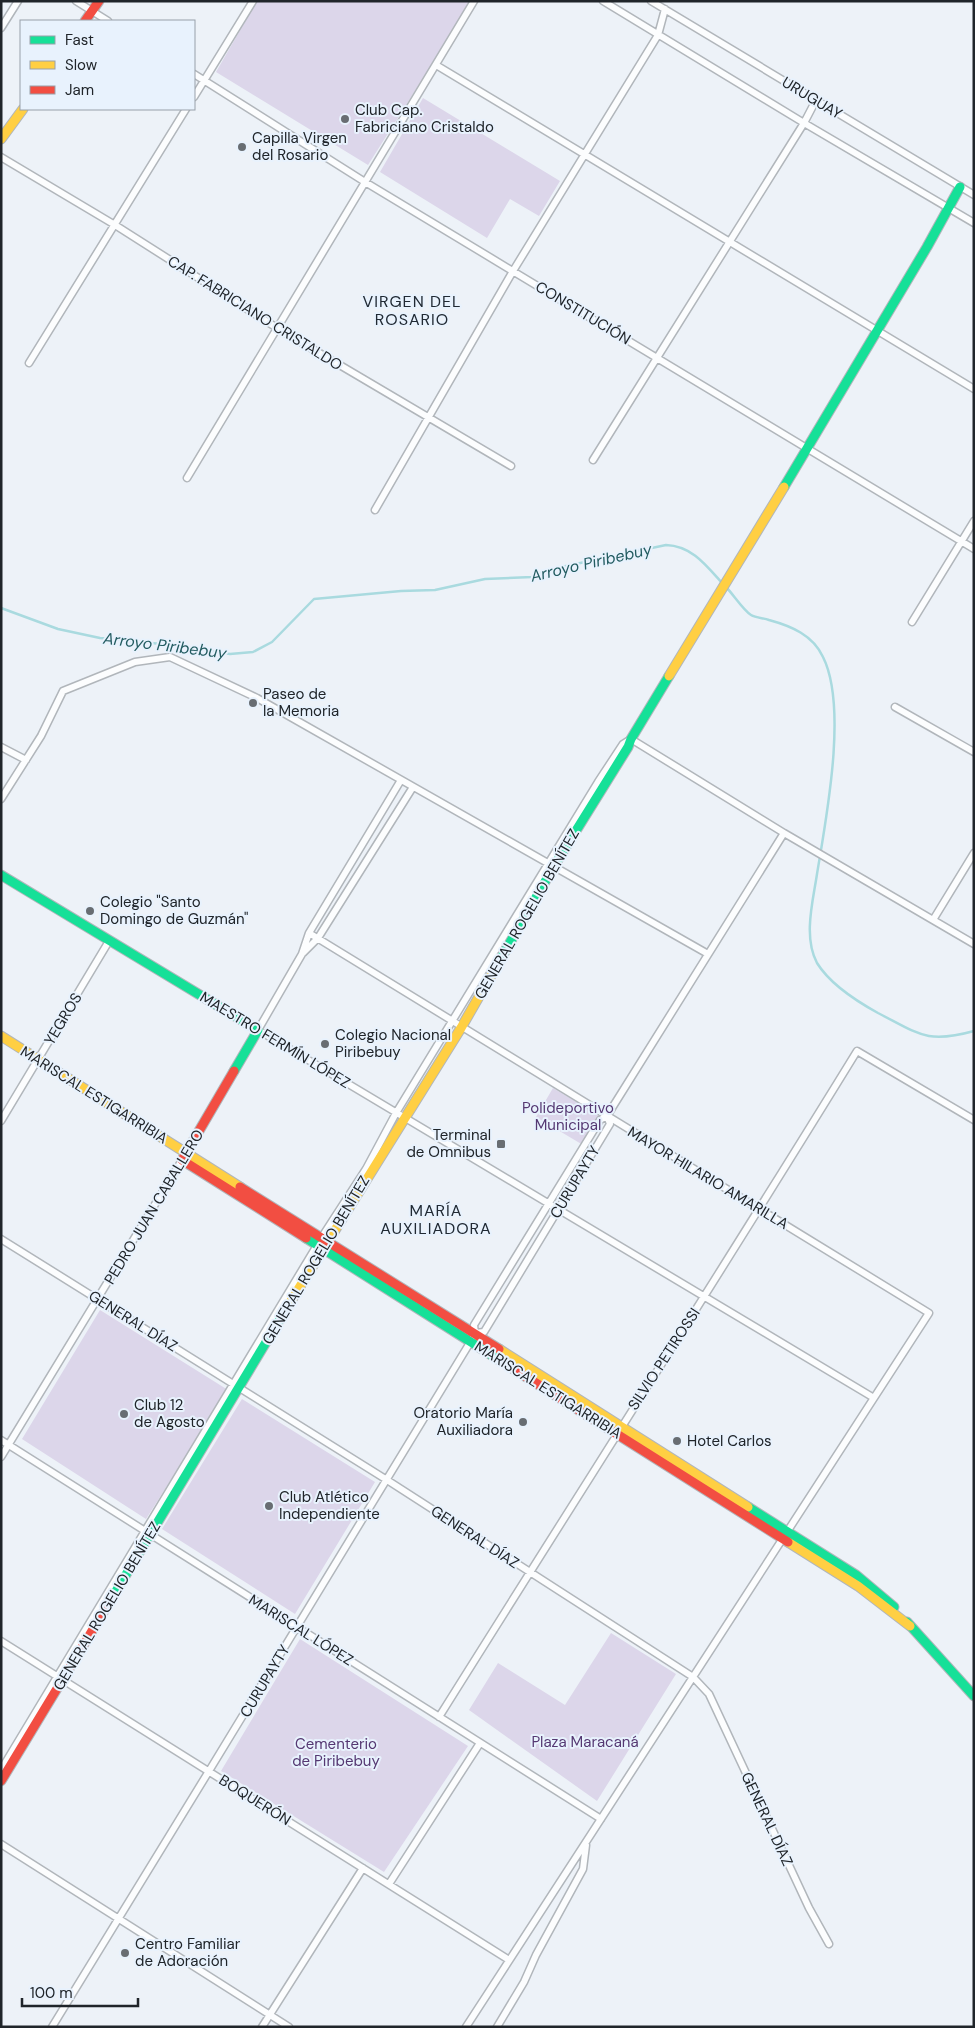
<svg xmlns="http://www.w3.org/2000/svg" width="975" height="2028" font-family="'DM Sans',sans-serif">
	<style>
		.green { fill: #dcd6ea }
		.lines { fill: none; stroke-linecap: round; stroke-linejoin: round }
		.stream { stroke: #a9dadf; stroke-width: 2.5 }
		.street-casing { stroke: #b1b6bb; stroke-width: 9 }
		.fast-casing { stroke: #b1b6bb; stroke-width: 11 }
		.slow-casing { stroke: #b1b6bb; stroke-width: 11 }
		.jam-casing { stroke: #b1b6bb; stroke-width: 11 }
		.street { stroke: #fcfdfe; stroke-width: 6 }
		.fast { stroke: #16e098; stroke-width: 9 }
		.slow { stroke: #ffcf43; stroke-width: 9 }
		.jam { stroke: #f24e42; stroke-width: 9 }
		.poi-dot { fill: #686d72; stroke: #e8f2fd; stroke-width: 2 }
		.labels { text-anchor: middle; stroke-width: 4; stroke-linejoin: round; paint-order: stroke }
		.street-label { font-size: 15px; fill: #20252a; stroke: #e8f2fd }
		.poi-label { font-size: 15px; fill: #20252a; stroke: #e8f2fd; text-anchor: start }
		.park-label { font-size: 15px; fill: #553872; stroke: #e8f2fd }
		.neighbourhood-label { font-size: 16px; letter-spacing: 1px; fill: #212a34; stroke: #e8f2fd }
		.water-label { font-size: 16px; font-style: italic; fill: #235c61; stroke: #e8f2fd }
	</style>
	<rect width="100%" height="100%" fill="#edf2f8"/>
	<path class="green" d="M257,1H472L368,165L216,72Z
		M423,98L560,181L539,216L510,199L487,238L380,172Z
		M553,1088L600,1116L583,1145L536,1117Z
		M100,1310L228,1390L146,1519L22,1439Z
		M242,1399L375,1482L295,1614L162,1529Z
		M611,1633L676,1674L597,1801L469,1710L498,1663L565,1705Z
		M300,1639L468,1746L384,1872L221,1771Z"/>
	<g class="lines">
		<path class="stream" d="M726,587C733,594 743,610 751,615C756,618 764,618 769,620C791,626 813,635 823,657C848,707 826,819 817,874C813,901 803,937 817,963C830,984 858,1002 878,1013C919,1034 927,1044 974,1031
			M1,608L58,629L100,638L182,646L230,654L253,652L272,642L314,599L401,591L435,590L485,579L532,577L547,570L666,545C692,546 706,565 722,583"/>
		<g class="street-casing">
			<path id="street" d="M76,1L108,21
				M603,1L804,123L974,223
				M651,1L974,195
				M1,28L18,1
				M436,65L974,389
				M194,74L365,182L974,549
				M194,97L253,1
				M1,157L115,225L277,328L511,466
				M29,363L186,109
				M593,460L804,123L816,100
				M187,478L474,1
				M375,510L513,271L658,35L665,9
				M912,622L974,521
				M895,707L974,752
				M1,747L26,760
				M401,780L309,933L302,954L258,1030L874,1398
				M1,799L41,736L63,691L135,662L170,657L257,698L708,954
				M933,920L974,853
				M309,933L929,1313L466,2027
				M303,953L318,938L413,787
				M1,1121L109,941
				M1,1239L387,1480L693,1677L709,1694L809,1908L829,1944
				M475,1333L484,1332L610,1124L607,1116
				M1,1440L601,1819
				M1,1457L182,1160
				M1,1641L509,1960
				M439,1717C578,1495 720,1274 857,1051L974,1120
				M1,1770L322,1237L366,1169L396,1113L598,782L623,744L631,739L784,833L974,944
				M1,1844L289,2027
				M389,1884L480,1743
				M52,2027L209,1771L471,1341L475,1333L474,1325L600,1120L607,1116L784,833
				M262,2027L363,1868
				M497,2027L524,1982L536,1955L583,1869L586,1845"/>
		</g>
		<g class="fast-casing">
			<path id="fast" d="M784,487L927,247L960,187
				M1,875L258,1030L234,1071
				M496,967L554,866L628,747L631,739L669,676
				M306,1238L501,1361
				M748,1507L856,1575L894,1607
				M110,1601L289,1304
				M907,1622L974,1696"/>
		</g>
		<g class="slow-casing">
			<path id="slow" d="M1,139L23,109
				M669,676L784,487
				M1,1036L240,1187
				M289,1304L461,1028L496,967
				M499,1349L748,1507
				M788,1542L858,1586L910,1626"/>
		</g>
		<g class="jam-casing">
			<path id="jam" d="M85,21L99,1
				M234,1071L182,1160L306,1238
				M240,1187L499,1349
				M501,1361L788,1542
				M1,1781L110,1601"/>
		</g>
		<use href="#street" class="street"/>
		<use href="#fast" class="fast"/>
		<use href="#slow" class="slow"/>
		<use href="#jam" class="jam"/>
	</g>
	<g class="poi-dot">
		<circle cx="345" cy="119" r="5"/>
		<circle cx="242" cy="147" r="5"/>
		<circle cx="253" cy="703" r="5"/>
		<circle cx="90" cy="911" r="5"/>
		<circle cx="325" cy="1044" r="5"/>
		<rect x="496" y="1139" width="10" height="10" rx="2.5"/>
		<circle cx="124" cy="1414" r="5"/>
		<circle cx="523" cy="1422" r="5"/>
		<circle cx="677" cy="1441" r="5"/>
		<circle cx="269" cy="1506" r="5"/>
		<circle cx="125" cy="1953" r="5"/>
	</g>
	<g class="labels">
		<g class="street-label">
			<text transform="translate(812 98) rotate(31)" y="5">URUGUAY</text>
			<text transform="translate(255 313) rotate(32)" y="5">CAP. FABRICIANO CRISTALDO</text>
			<text transform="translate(583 313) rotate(31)" y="5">CONSTITUCIÓN</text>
			<text transform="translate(527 914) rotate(-60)" y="5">GENERAL ROGELIO BENÍTEZ</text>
			<text transform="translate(63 1019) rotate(-59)" y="5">YEGROS</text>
			<text transform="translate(275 1040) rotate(31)" y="5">MAESTRO FERMÍN LÓPEZ</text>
			<text transform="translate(94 1095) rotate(32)" y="5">MARISCAL ESTIGARRIBIA</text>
			<text transform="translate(708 1178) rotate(31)" y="5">MAYOR HILARIO AMARILLA</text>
			<text transform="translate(575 1182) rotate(-59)" y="5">CURUPAYTY</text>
			<text transform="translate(154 1207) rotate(-59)" y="5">PEDRO JUAN CABALLERO</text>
			<text transform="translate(316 1260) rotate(-59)" y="5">GENERAL ROGELIO BENÍTEZ</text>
			<text transform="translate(133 1321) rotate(32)" y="5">GENERAL DÍAZ</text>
			<text transform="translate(664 1359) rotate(-57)" y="5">SILVIO PETIROSSI</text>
			<text transform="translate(548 1390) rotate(32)" y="5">MARISCAL ESTIGARRIBIA</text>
			<text transform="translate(475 1537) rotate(33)" y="5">GENERAL DÍAZ</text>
			<text transform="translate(107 1606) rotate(-59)" y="5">GENERAL ROGELIO BENÍTEZ</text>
			<text transform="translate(301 1630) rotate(32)" y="5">MARISCAL LÓPEZ</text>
			<text transform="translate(265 1681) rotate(-59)" y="5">CURUPAYTY</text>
			<text transform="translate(255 1800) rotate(32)" y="5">BOQUERÓN</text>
			<text transform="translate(767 1819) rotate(65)" y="5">GENERAL DÍAZ</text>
		</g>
		<g class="poi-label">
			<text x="355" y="115">Club Cap.<tspan x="355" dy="17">Fabriciano Cristaldo</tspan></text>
			<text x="252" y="143">Capilla Virgen<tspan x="252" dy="17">del Rosario</tspan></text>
			<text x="263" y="699">Paseo de<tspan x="263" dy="17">la Memoria</tspan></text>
			<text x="100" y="907">Colegio "Santo<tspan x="100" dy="17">Domingo de Guzmán"</tspan></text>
			<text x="335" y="1040">Colegio Nacional<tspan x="335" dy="17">Piribebuy</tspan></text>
			<text x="491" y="1140" text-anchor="end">Terminal<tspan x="491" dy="17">de Omnibus</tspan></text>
			<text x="134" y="1410">Club 12<tspan x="134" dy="17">de Agosto</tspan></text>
			<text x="513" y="1418" text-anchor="end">Oratorio María<tspan x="513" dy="17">Auxiliadora</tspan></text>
			<text x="687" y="1446">Hotel Carlos</text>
			<text x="279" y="1502">Club Atlético<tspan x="279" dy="17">Independiente</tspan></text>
			<text x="135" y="1949">Centro Familiar<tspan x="135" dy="17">de Adoración</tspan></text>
		</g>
		<g class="park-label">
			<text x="568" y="1113">Polideportivo<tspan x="568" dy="17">Municipal</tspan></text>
			<text x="585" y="1747">Plaza Maracaná</text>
			<text x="336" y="1749">Cementerio<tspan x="336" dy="17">de Piribebuy</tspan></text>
		</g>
		<g class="neighbourhood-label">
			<text x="412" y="307">VIRGEN DEL<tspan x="412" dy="18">ROSARIO</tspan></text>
			<text x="436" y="1216">MARÍA<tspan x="436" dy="18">AUXILIADORA</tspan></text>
		</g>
		<g class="water-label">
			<text transform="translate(591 562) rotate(-13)" y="6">Arroyo Piribebuy</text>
			<text transform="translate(165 645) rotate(7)" y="6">Arroyo Piribebuy</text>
		</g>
	</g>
	<rect width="975" height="2028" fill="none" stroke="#20252a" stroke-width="5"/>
	<rect x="20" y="20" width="175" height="90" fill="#e8f2fd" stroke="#98a0a9"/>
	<rect x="30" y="36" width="25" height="8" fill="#16e098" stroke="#98a0a9"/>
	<text x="65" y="45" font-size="15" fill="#20252a">Fast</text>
	<rect x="30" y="61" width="25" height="8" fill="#ffcf43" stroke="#98a0a9"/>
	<text x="65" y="70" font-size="15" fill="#20252a">Slow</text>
	<rect x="30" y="86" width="25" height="8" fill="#f24e42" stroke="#98a0a9"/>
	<text x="65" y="95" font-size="15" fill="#20252a">Jam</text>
	<path d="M22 1998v8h116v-8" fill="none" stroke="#20252a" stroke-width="2.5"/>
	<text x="30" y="1998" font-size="15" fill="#20252a" stroke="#e8f2fd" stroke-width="4" paint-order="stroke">100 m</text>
</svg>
